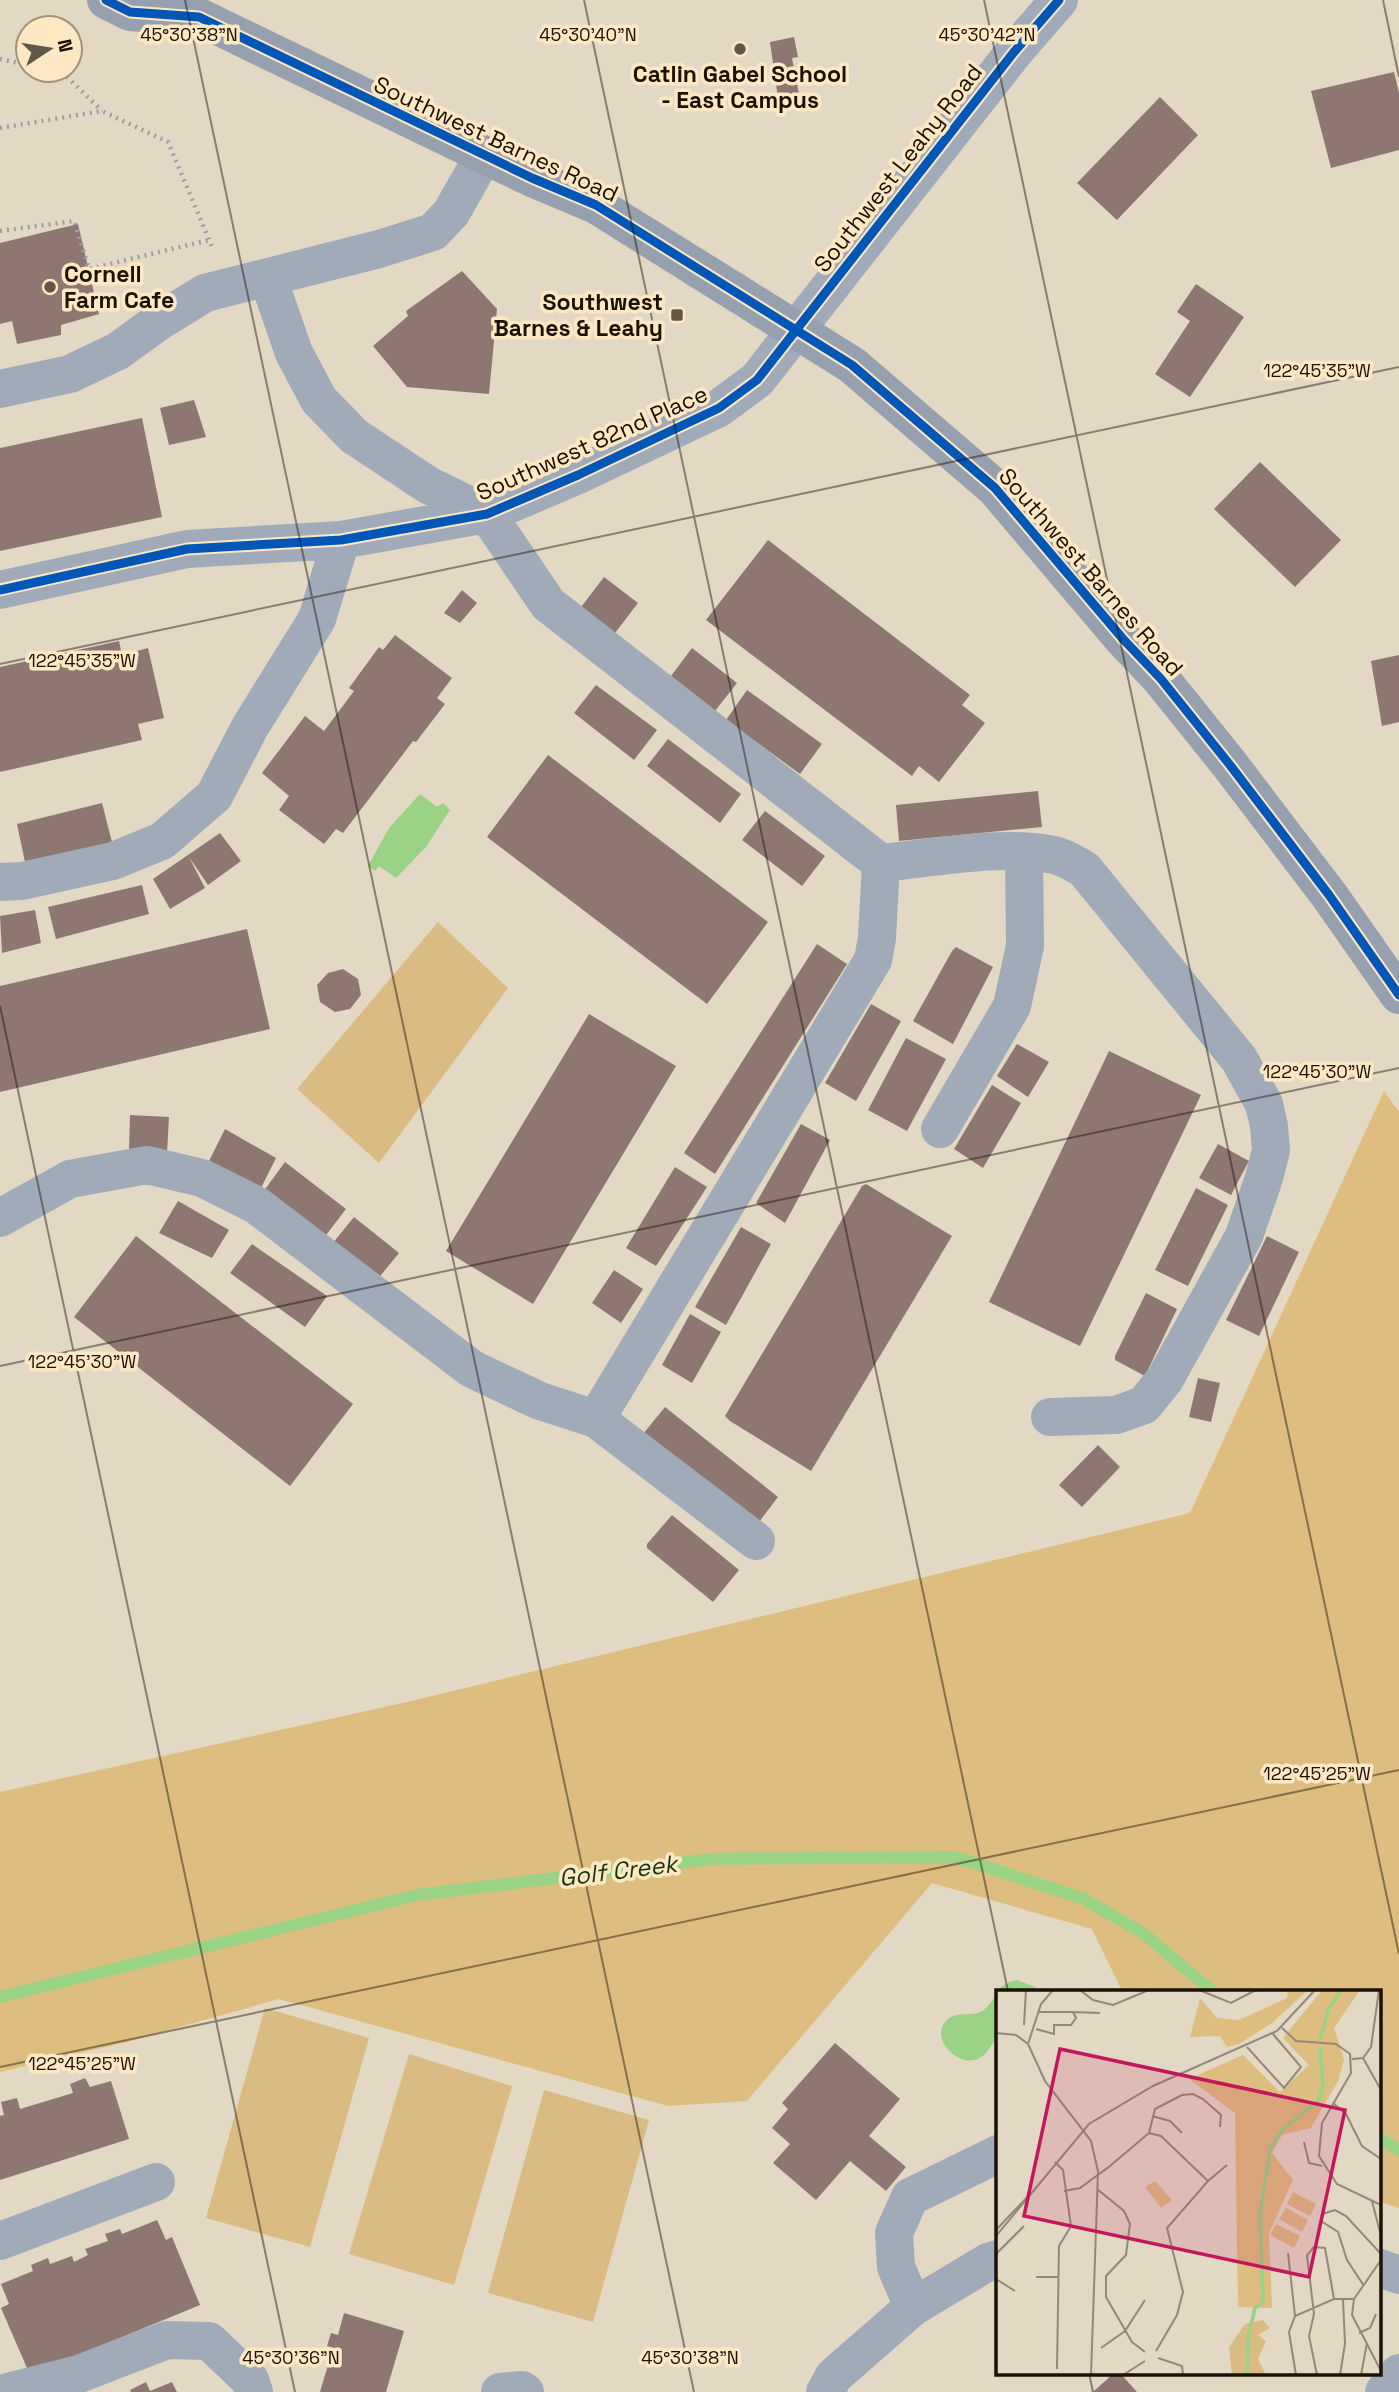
<svg xmlns="http://www.w3.org/2000/svg" width="1399" height="2392" font-family="'Space Grotesk',sans-serif">
	<style>
		.green { fill: #dabb83 }
		.forest { fill: #debd80 }
		.water { fill: #9ad286 }
		.lines { fill: none; stroke-linecap: round; stroke-linejoin: round }
		.stream { stroke: #9ad286; stroke-width: 12 }
		.building { fill: #8e7771 }
		.path { stroke: #9b9da2; stroke-width: 4.5; stroke-dasharray: 2 5; stroke-linecap: butt }
		.minor { stroke: #a1aab9; stroke-width: 38 }
		.major { stroke: #97a0ae; stroke-width: 38 }
		.cycleway-casing { stroke: #fee8c4; stroke-width: 13 }
		.cycleway { stroke: #0057b8; stroke-width: 9 }
		.ticks { fill: none; stroke: #1a1206; stroke-width: 2; stroke-opacity: 0.45 }
		.poi-dot { fill: #605748; stroke: #fee8c4; stroke-width: 2.5 }
		.labels { text-anchor: middle; stroke-width: 7; stroke-linejoin: round; paint-order: stroke }
		.poi-label { font-size: 23px; font-weight: bold; fill: #1a1206; stroke: #fee8c4 }
		.street-label { font-size: 23px; fill: #1a1206; stroke: #fee8c4 }
		.water-label { font-size: 24px; font-style: italic; fill: #163710; stroke: #fee8c4 }
		.inset-river { fill: none; stroke: #9ad286; stroke-width: 3.5 }
		.inset-road { fill: none; stroke: #938978; stroke-width: 2 }
		.view { fill: #c2185b; fill-opacity: 0.15; stroke: #c2185b; stroke-width: 3.5 }
		.inset-edge { fill: none; stroke: #1a1206; stroke-width: 3.5 }
		.ticks-label { font-size: 18px; text-anchor: middle; fill: #1a1206; stroke: #fee8c4; stroke-width: 7; stroke-linejoin: round; paint-order: stroke }
	</style>
	<rect width="100%" height="100%" fill="#e3d8c4"/>
	<path class="green" d="M438,922L508,988L379,1163L297,1089Z
		M265,2008L369,2038L310,2247L206,2218Z
		M409,2054L512,2086L454,2285L349,2254Z
		M544,2090L649,2120L593,2322L488,2293Z"/>
	<path class="forest" d="M1384,1091L1399,1112V2208L1380,2202V1991H1122L1092,1929L932,1883L747,2101L668,2106L279,1999L127,2042L0,2072V1792L407,1702L1190,1513Z"/>
	<path class="water" d="M420,794L437,807L443,803L450,810L426,847L396,878L379,866L375,871L368,866L389,828Z
		M1017,1980L1035,1987L1038,1991H998V2037C992,2043 988,2053 980,2058C961,2069 930,2041 945,2022C956,2008 974,2020 986,2008C1000,1995 994,1985 1017,1980Z"/>
	<g class="lines">
		<path class="stream" d="M0,1997L417,1895L711,1859L956,1857L1084,1899L1143,1933L1212,1991
			M1380,2139L1399,2150"/>
	</g>
	<path class="building" d="M794,37L798,57L792,58L799,94L778,98L770,42Z
		M1394,72L1399,93V150L1331,168L1311,91Z
		M1160,97L1198,135L1117,220L1077,183Z
		M78,224L99,314L61,325V335L17,344L12,321L0,324V243Z
		M462,271L497,309L489,394L407,387L373,346L408,316L406,311Z
		M1196,284L1244,317L1190,397L1155,374L1190,321L1177,312Z
		M194,400L206,437L169,445L160,408Z
		M142,418L162,517L0,551V448Z
		M1260,462L1341,540L1295,587L1214,509Z
		M768,540L970,695L962,705L985,723L939,782L919,766L912,776L706,620Z
		M604,577L638,603L612,637L578,611Z
		M462,590L477,603L460,623L444,613Z
		M395,635L452,678L437,698L445,704L416,742L413,741L343,833L336,829L324,844L279,810L289,796L262,773L305,716L324,731L354,691L349,688L379,647L383,650Z
		M119,641L122,655L148,648L164,718L138,724L142,740L0,772V667Z
		M692,648L737,683L715,711L671,676Z
		M1399,655V722L1382,726L1371,661Z
		M596,685L657,730L634,760L574,713Z
		M747,690L822,744L800,774L726,720Z
		M668,739L741,794L720,823L647,766Z
		M548,755L768,922L707,1004L487,837Z
		M1038,791L1042,827L899,841L896,805Z
		M102,803L113,846L26,867L17,824Z
		M765,811L825,856L802,886L742,840Z
		M220,833L241,861L208,885L189,857L205,888L170,909L153,879Z
		M142,885L149,914L56,939L48,907Z
		M35,910L41,943L2,953L0,916Z
		M247,929L270,1029L0,1092V986Z
		M817,944L847,964L715,1174L684,1153Z
		M956,947L993,967L953,1044L913,1021L952,951Z
		M343,969L358,979L361,995L350,1009L335,1012L320,1002L317,985L328,973Z
		M871,1004L901,1021L856,1101L825,1083Z
		M589,1014L676,1066L533,1304L446,1251Z
		M906,1038L946,1059L907,1131L868,1110Z
		M1017,1044L1049,1062L1028,1097L997,1076Z
		M1109,1051L1201,1095L1080,1346L989,1302Z
		M992,1085L1021,1103L983,1168L954,1149Z
		M130,1115L169,1117L167,1153L129,1150Z
		M801,1124L830,1140L785,1223L756,1203Z
		M225,1129L276,1158L260,1190L209,1161Z
		M1218,1144L1249,1161L1231,1195L1199,1178Z
		M285,1162L346,1209L323,1239L263,1192Z
		M675,1167L707,1187L656,1266L626,1248Z
		M866,1184L952,1236L811,1471L730,1421L725,1416L862,1186Z
		M1196,1188L1228,1205L1188,1286L1155,1270Z
		M178,1201L229,1230L212,1258L159,1233Z
		M354,1217L399,1253L377,1280L332,1244Z
		M741,1227L771,1244L726,1325L695,1307Z
		M136,1236L353,1404L290,1486L74,1317Z
		M1267,1236L1299,1252L1259,1336L1226,1320Z
		M252,1244L327,1296L305,1327L230,1273Z
		M614,1270L643,1289L621,1323L592,1303Z
		M1146,1293L1177,1309L1145,1376L1115,1360V1356Z
		M690,1314L721,1332L692,1383L662,1365Z
		M1198,1378L1220,1383L1211,1422L1189,1417Z
		M665,1407L778,1497L756,1526L643,1434Z
		M1098,1445L1120,1467L1082,1507L1059,1485Z
		M672,1515L739,1570L713,1602L647,1548V1544Z
		M835,2043L900,2099L869,2136L906,2167L886,2191L850,2161L816,2200L773,2163L790,2144L772,2128L788,2109L782,2103Z
		M85,2078L90,2087L111,2081L129,2139L0,2180V2116L4,2115L1,2102L17,2098L20,2109L73,2093L70,2084Z
		M157,2220L166,2240L172,2237L200,2305L30,2375L1,2308L9,2304L1,2284L33,2271L31,2265L48,2258L50,2264L72,2256L74,2262L88,2255L85,2249L108,2241L105,2234L120,2229L122,2234Z
		M344,2313L404,2331L386,2392H320L333,2348L327,2346L331,2333L338,2335Z
		M1114,2373H1120L1137,2392H1093Z
		M146,2382L150,2391L172,2382L177,2392H131L130,2390Z"/>
	<g class="lines">
		<path class="path" d="M0,59L28,65
			M55,70L61,71L102,111
			M0,128L102,111L168,142L213,249
			M0,231L74,221L89,269L209,240"/>
		<path class="minor" d="M268,278L294,353L319,400L354,436L428,485L487,514L548,604L881,863C933,858 1004,844 1054,855C1064,857 1075,864 1084,869L1239,1059L1264,1104L1269,1126L1271,1150L1264,1178L1244,1236L1165,1379L1144,1405L1116,1415L1050,1417
			M0,389L70,374L118,351L158,322L205,293L379,249L433,232L451,213L484,155
			M0,590L187,549L341,540L487,514L578,475L719,408L757,380L1014,52L1059,0
			M0,882L22,881L113,861L162,841L214,796L250,727L317,619L341,540
			M940,1129L1012,1006L1025,946L1024,852
			M0,1218L70,1179L147,1165L202,1178L256,1205L472,1369L540,1401L596,1419L873,960L877,938L881,863
			M596,1419L756,1541
			M0,2241L156,2182
			M1380,2268L1399,2275
			M913,2307L896,2267L894,2233L910,2197L998,2154
			M8,2392L79,2374L167,2340L209,2341L250,2380L254,2392
			M500,2392L522,2390L525,2392
			M825,2392L834,2376L913,2307L988,2262L998,2259
			M1384,2392L1399,2373"/>
		<path class="major" d="M106,0L130,12L199,17L532,178L596,205L852,365L995,488L1123,639L1161,679L1230,765L1329,895L1399,995"/>
		<g class="cycleway-casing">
			<path id="cycleway" d="M106,0L130,12L199,17L532,178L596,205L852,365L995,488L1123,639L1161,679L1230,765L1329,895L1399,995
				M0,590L187,549L341,540L487,514L578,475L719,408L757,380L1014,52L1059,0"/>
		</g>
		<use href="#cycleway" class="cycleway"/>
	</g>
	<path class="ticks" d="M185,0L694,2392M584,0L1008,1991M984,0L1399,1954M1383,0L1399,77M0,664L1399,367M0,1006L295,2392M0,1366L1399,1068M0,2067L1399,1770M1089,2373L1093,2392"/>
	<g class="poi-dot">
		<circle cx="740" cy="49" r="7"/>
		<circle cx="50" cy="287" r="7"/>
		<rect x="670" y="308" width="14" height="14" rx="3.5"/>
	</g>
	<g class="labels">
		<g class="poi-label">
			<text x="740" y="82">Catlin Gabel School<tspan x="740" dy="26">- East Campus</tspan></text>
			<text x="64" y="282" text-anchor="start">Cornell<tspan x="64" dy="26">Farm Cafe</tspan></text>
			<text x="663" y="310" text-anchor="end">Southwest<tspan x="663" dy="26">Barnes &amp; Leahy</tspan></text>
		</g>
		<g class="street-label">
			<text transform="translate(496 139) rotate(25)" y="8">Southwest Barnes Road</text>
			<text transform="translate(898 168) rotate(-52)" y="8">Southwest Leahy Road</text>
			<text transform="translate(592 443) rotate(-24)" y="8">Southwest 82nd Place</text>
			<text transform="translate(1091 572) rotate(49)" y="8">Southwest Barnes Road</text>
		</g>
		<g class="water-label">
			<text transform="translate(618 1871) rotate(-7)" y="8">Golf Creek</text>
		</g>
	</g>
	<g transform="translate(996 1990)">
		<rect width="385" height="385" fill="#e3d8c4"/>
		<path d="M159,191L176,210L165,218L149,197ZM297,202L320,214L314,226L291,214ZM290,218L312,230L306,242L283,229ZM280,234L304,246L298,258L274,245ZM267,330L274,338L262,345L270,351L262,369L270,385H236L233,357L249,334Z" fill="#dabb83"/>
		<path d="M292,0H312L276,33L243,54L231,57L224,46L194,47L204,8L221,28L243,30L291,8ZM326,0H364L338,38L348,70L342,91L315,138L286,145L276,163L297,190L273,243L276,318L242,317L239,123L193,89L247,65L284,102L313,75L287,48Z" fill="#debd80"/>
		<path class="inset-river" d="M324,50L332,20L345,0M251,385L252,348L259,318L267,312L264,224L274,159L287,139L321,112L327,98L324,58"/>
		<path class="inset-road" d="M84,0L97,10L117,15L153,0M203,0L235,13L260,0M77,22L104,23M28,35L30,0M286,38L300,51L340,54L354,64L355,83L326,133L323,166L341,194L385,215M40,39L58,44V35H75L80,28L77,22H42M0,43L20,45L32,54L49,91L95,151L102,181L95,385M32,54L45,14L57,0M251,57L288,98L305,77L277,44M367,68L385,100M356,69L367,68L375,57L383,0M337,113L350,124L366,156L385,169M156,126L174,131L186,143M153,143L165,146L212,191L171,238L187,302L181,325L160,361M308,152L313,173L326,176M59,172L67,180L75,236L63,256L61,379M212,191L231,175M101,199L128,221L134,234L130,265L110,286V307L136,352L149,362M68,201L84,198L114,176L153,143L159,119L186,105L197,104L207,109L225,125L224,137M376,211L385,246M0,240L35,203M0,246L93,134L157,96L281,41L319,0M292,263L299,326M0,264L28,236M385,270L358,309L356,325L385,381M40,287H63M0,289L19,301M368,296L351,270L342,242L325,231L326,224L339,220L350,226L385,264M363,343L374,338L380,324M105,358L129,341L149,310M162,368L186,376L187,385M127,385L149,371M300,385L293,342L299,326L338,309H358M321,385L313,346L318,324L311,265L318,257L329,258L338,309M344,385L349,354L347,309M365,385L371,353"/>
		<path class="view" d="M64,59L349,120L313,287L28,226Z"/>
		<rect width="385" height="385" class="inset-edge"/>
	</g>
	<g class="ticks-label">
		<text x="189" y="41">45°30'38"N</text>
		<text x="588" y="41">45°30'40"N</text>
		<text x="987" y="41">45°30'42"N</text>
		<text x="1317" y="377">122°45'35"W</text>
		<text x="82" y="667">122°45'35"W</text>
		<text x="1317" y="1078">122°45'30"W</text>
		<text x="82" y="1368">122°45'30"W</text>
		<text x="1317" y="1780">122°45'25"W</text>
		<text x="82" y="2070">122°45'25"W</text>
		<text x="291" y="2364">45°30'36"N</text>
		<text x="690" y="2364">45°30'38"N</text>
	</g>
	<g transform="translate(49 49) rotate(78)"><circle r="33" fill="#fee8c4" stroke="#a39278" stroke-width="2"/>
	<path d="M0-5L12 26L0 18L-12 26Z" fill="#605748"/>
	<text y="-10" font-size="19" font-weight="bold" text-anchor="middle" fill="#1a1206">N</text>
	</g>
</svg>
